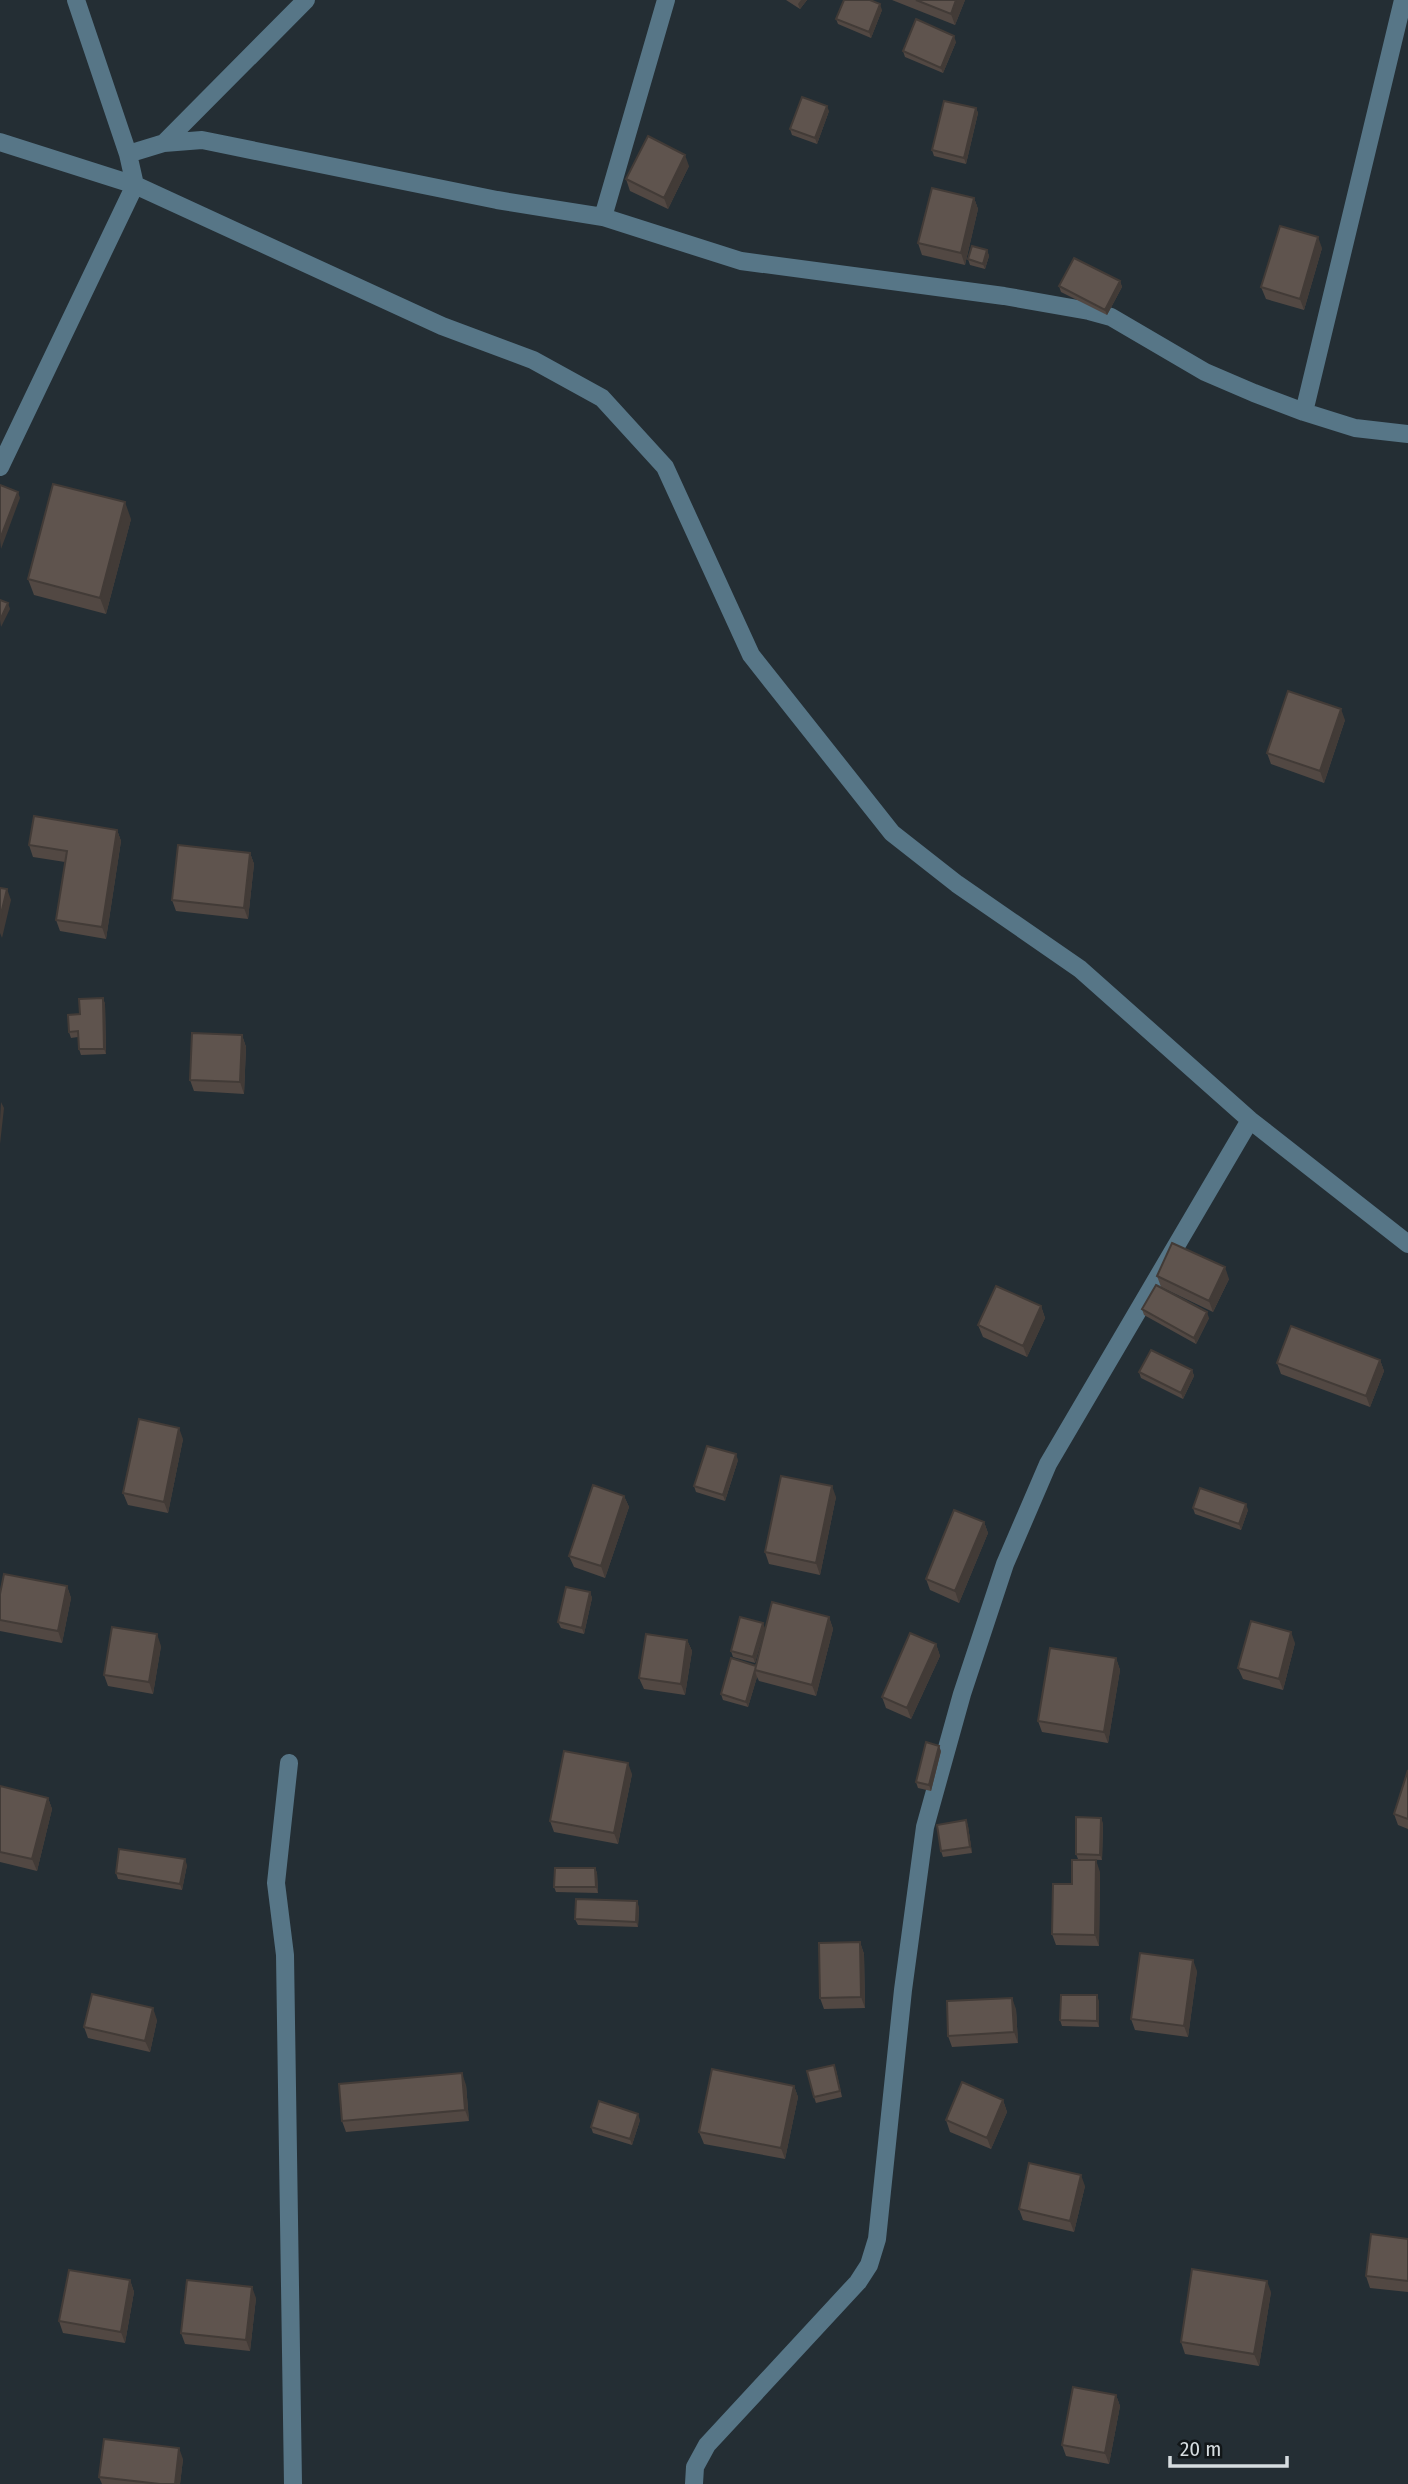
<svg xmlns="http://www.w3.org/2000/svg" width="1408" height="2484" font-family="'Fira Sans Condensed',sans-serif">
	<style>
		.lines { fill: none; stroke-linecap: round; stroke-linejoin: round }
		.minor { stroke: #577687; stroke-width: 18 }
		.wall { fill: #524843 }
		.shaded-wall { fill: #423b37 }
		.building { fill: #5f544e; stroke: #423b37; stroke-width: 2 }
	</style>
	<rect width="100%" height="100%" fill="#242e34"/>
	<g class="lines">
		<path class="minor" d="M76,0L128,154
			M0,142L135,185L442,326L533,360L602,398L665,467L751,655L892,833L957,884L1080,969L1250,1120L1408,1244
			M164,143L306,0
			M603,217L666,0
			M1304,412L1403,0
			M0,467L135,185L128,154L164,143L202,140L497,200L603,217L741,261L1004,296L1089,311L1111,317L1205,372L1254,393L1304,412L1355,428L1408,434
			M289,1763L276,1883L285,1955L293,2484
			M694,2484L695,2467L707,2445L858,2282L869,2265L877,2239L903,1990L925,1827L962,1694L1005,1564L1048,1464L1250,1120"/>
	</g>
	<path class="wall" d="M786,0H807L800,9Z
		M892,0H965L955,25Z
		M882,10L871,38L838,24L836,19Z
		M956,42L943,73L905,57L903,51Z
		M976,108L978,113L966,164L934,156L932,150Z
		M829,111L817,144L792,135L790,129Z
		M689,166L668,209L630,191L626,179Z
		M974,198L978,209L965,265L922,255L918,243Z
		M1322,248L1304,310L1266,299L1261,287Z
		M987,250L989,256L985,269L970,265L968,259Z
		M1120,281L1122,287L1107,315L1061,292L1059,286Z
		M131,519L106,614L34,595L28,579Z
		M1345,720L1324,783L1271,764L1267,753Z
		M117,830L121,841L106,939L60,931L56,920L65,862L33,857L29,845Z
		M250,853L254,864L248,919L176,911L172,900Z
		M103,998L105,1004L106,1054L81,1055L79,1049L78,1037L71,1038L69,1032L80,1014Z
		M242,1035L246,1047L244,1094L194,1091L190,1080Z
		M1157,1276L1229,1279L1213,1312L1161,1287Z
		M1041,1306L1045,1318L1027,1357L983,1337L978,1325Z
		M1142,1309L1209,1318L1196,1344L1144,1315Z
		M1380,1360L1384,1371L1370,1407L1281,1374L1277,1363Z
		M1192,1370L1194,1376L1183,1399L1141,1378L1139,1372Z
		M183,1439L168,1513L128,1505L123,1493Z
		M738,1460L725,1501L696,1492L694,1486Z
		M624,1496L629,1507L605,1578L574,1567L569,1556Z
		M836,1497L820,1575L769,1564L765,1552Z
		M1193,1508L1248,1510L1241,1530L1195,1514Z
		M984,1522L988,1533L959,1603L930,1590L926,1579Z
		M67,1586L71,1598L62,1643L0,1631V1594Z
		M590,1592L592,1598L584,1634L561,1628L558,1622Z
		M829,1617L833,1629L816,1696L759,1681L757,1677L748,1707L723,1700L721,1694Z
		M765,1628L755,1663L733,1657L731,1651Z
		M687,1640L692,1651L685,1695L644,1689L639,1678Z
		M1295,1643L1283,1690L1243,1679L1238,1668Z
		M936,1644L940,1656L911,1719L886,1708L882,1697Z
		M161,1646L153,1694L108,1686L104,1675Z
		M1116,1658L1120,1670L1108,1743L1042,1732L1038,1721Z
		M941,1751L931,1791L918,1788L916,1782Z
		M1408,1770V1829L1398,1825L1394,1814Z
		M632,1774L618,1844L554,1832L550,1821Z
		M0,1786L48,1798L52,1809L37,1871L0,1862Z
		M966,1820L968,1826L972,1853L943,1857L941,1851Z
		M1103,1823L1102,1860L1078,1859L1076,1854Z
		M187,1865L182,1890L118,1879L116,1873Z
		M595,1868L597,1873L598,1893L556,1892L554,1887Z
		M1100,1872L1099,1946L1056,1945L1052,1934L1072,1884Z
		M639,1907L638,1927L578,1925L575,1919Z
		M860,1942L864,1954L865,2008L824,2009L820,1998Z
		M1197,1971L1188,2037L1135,2030L1131,2019Z
		M1099,2001V2027L1062,2026L1060,2020Z
		M1016,2009L1018,2043L952,2047L948,2036Z
		M157,2020L150,2052L88,2038L84,2027Z
		M836,2070L842,2097L816,2103L814,2097Z
		M466,2085L469,2121L346,2132L342,2121Z
		M794,2086L798,2097L785,2159L704,2144L699,2132Z
		M1003,2100L1007,2112L991,2149L950,2132L946,2120Z
		M640,2120L632,2145L593,2133L591,2127Z
		M1085,2186L1074,2232L1023,2220L1019,2209Z
		M1408,2239V2292L1370,2288L1366,2276Z
		M130,2280L134,2292L125,2343L63,2333L59,2321Z
		M1271,2292L1259,2366L1185,2354L1181,2342Z
		M256,2298L250,2351L185,2344L181,2333Z
		M1116,2395L1120,2406L1109,2464L1066,2456L1062,2445Z
		M183,2459L180,2484H102L99,2477Z"/>
	<path class="shaded-wall" d="M801,0H807L800,9L798,4Z
		M956,0H965L955,25L951,14Z
		M880,4L882,10L871,38L869,32Z
		M954,36L956,42L943,73L941,68Z
		M827,106L829,111L817,144L815,138Z
		M976,108L978,113L966,164L964,158Z
		M685,155L689,166L668,209L664,198Z
		M974,198L978,209L965,265L961,253Z
		M1318,237L1322,248L1304,310L1300,299Z
		M987,250L989,256L985,269L983,264Z
		M1120,281L1122,287L1107,315L1105,310Z
		M18,492L20,498L1,549L0,539Z
		M125,502L131,519L106,614L100,598Z
		M8,603L10,609L1,627L0,620Z
		M1341,709L1345,720L1324,783L1320,771Z
		M117,830L121,841L106,939L102,927Z
		M250,853L254,864L248,919L244,908Z
		M7,889L11,900L2,938L0,933V918Z
		M103,998L105,1004L106,1054L104,1049Z
		M242,1035L246,1047L244,1094L240,1082Z
		M1,1102L4,1108L0,1144V1120Z
		M1225,1267L1229,1279L1213,1312L1209,1301Z
		M1041,1306L1045,1318L1027,1357L1023,1346Z
		M1207,1312L1209,1318L1196,1344L1194,1338Z
		M1380,1360L1384,1371L1370,1407L1366,1396Z
		M1192,1370L1194,1376L1183,1399L1181,1393Z
		M179,1428L183,1439L168,1513L164,1502Z
		M736,1454L738,1460L725,1501L723,1495Z
		M832,1486L836,1497L820,1575L816,1563Z
		M624,1496L629,1507L605,1578L601,1566Z
		M1246,1504L1248,1510L1241,1530L1239,1524Z
		M984,1522L988,1533L959,1603L955,1591Z
		M67,1586L71,1598L62,1643L58,1631Z
		M590,1592L592,1598L584,1634L582,1628Z
		M829,1617L833,1629L816,1696L812,1685Z
		M763,1623L765,1628L755,1663L753,1657Z
		M1291,1632L1295,1643L1283,1690L1279,1679Z
		M157,1634L161,1646L153,1694L149,1682Z
		M687,1640L692,1651L685,1695L681,1684Z
		M936,1644L940,1656L911,1719L907,1708Z
		M1116,1658L1120,1670L1108,1743L1104,1732Z
		M755,1671L757,1677L748,1707L746,1702Z
		M939,1746L941,1751L931,1791L929,1785Z
		M628,1763L632,1774L618,1844L614,1833Z
		M48,1798L52,1809L37,1871L32,1859Z
		M1101,1818L1103,1823L1102,1860L1100,1855Z
		M966,1820L968,1826L972,1853L970,1847Z
		M185,1859L187,1865L182,1890L180,1884Z
		M1096,1860L1100,1872L1099,1946L1095,1935Z
		M595,1868L597,1873L598,1893L596,1887Z
		M637,1901L639,1907L638,1927L636,1922Z
		M860,1942L864,1954L865,2008L861,1997Z
		M1193,1960L1197,1971L1188,2037L1184,2026Z
		M1097,1995L1099,2001V2027L1097,2021Z
		M1012,1998L1016,2009L1018,2043L1014,2032Z
		M153,2008L157,2020L150,2052L145,2041Z
		M462,2073L466,2085L469,2121L465,2110Z
		M794,2086L798,2097L785,2159L781,2148Z
		M1003,2100L1007,2112L991,2149L987,2138Z
		M638,2114L640,2120L632,2145L630,2139Z
		M1081,2175L1085,2186L1074,2232L1070,2221Z
		M130,2280L134,2292L125,2343L121,2332Z
		M1267,2281L1271,2292L1259,2366L1254,2354Z
		M252,2287L256,2298L250,2351L246,2340Z
		M1116,2395L1120,2406L1109,2464L1105,2453Z
		M179,2448L183,2459L180,2484H175Z"/>
	<path class="building" d="M844,0H870L880,4L869,32L836,19Z
		M916,0H956L951,14Z
		M916,19L954,36L941,68L903,51Z
		M802,97L827,106L815,138L790,129Z
		M944,101L976,108L964,158L932,150Z
		M648,136L685,155L664,198L626,179Z
		M932,188L974,198L961,253L918,243Z
		M1280,226L1318,237L1300,299L1261,287Z
		M972,246L987,250L983,264L968,259Z
		M1074,258L1120,281L1105,310L1059,286Z
		M53,484L125,502L100,598L28,579Z
		M0,485L18,492L0,539Z
		M0,600L8,603L0,620Z
		M1288,691L1341,709L1320,771L1267,753Z
		M34,816L117,830L102,927L56,920L67,851L29,845Z
		M178,845L250,853L244,908L172,900Z
		M0,888L7,889L0,918Z
		M103,998L104,1049H79L78,1031L69,1032L68,1015L80,1014L79,999Z
		M192,1033L242,1035L240,1082L190,1080Z
		M1172,1243L1225,1267L1209,1301L1157,1276Z
		M1156,1285L1207,1312L1194,1338L1142,1309Z
		M996,1286L1041,1306L1023,1346L978,1325Z
		M1291,1326L1380,1360L1366,1396L1277,1363Z
		M1151,1350L1192,1370L1181,1393L1139,1372Z
		M139,1419L179,1428L164,1502L123,1493Z
		M707,1446L736,1454L723,1495L694,1486Z
		M781,1476L832,1486L816,1563L765,1552Z
		M593,1485L624,1496L601,1566L569,1556Z
		M1200,1488L1246,1504L1239,1524L1193,1508Z
		M954,1510L984,1522L955,1591L926,1579Z
		M4,1574L67,1586L58,1631L0,1620V1594Z
		M566,1587L590,1592L582,1628L558,1622Z
		M772,1602L829,1617L812,1685L755,1670Z
		M740,1617L763,1623L753,1657L731,1651Z
		M1251,1621L1291,1632L1279,1679L1238,1668Z
		M112,1627L157,1634L149,1682L104,1675Z
		M910,1633L936,1644L907,1708L882,1697Z
		M646,1634L687,1640L681,1684L639,1678Z
		M1050,1648L1116,1658L1104,1732L1038,1721Z
		M731,1658L756,1666L755,1670L746,1702L721,1694Z
		M926,1742L939,1746L929,1785L916,1782Z
		M564,1751L628,1763L614,1833L550,1821Z
		M1408,1770V1819L1394,1814Z
		M0,1786L48,1798L32,1859L0,1852Z
		M1076,1817L1101,1818L1100,1855L1076,1854Z
		M966,1820L970,1847L941,1851L937,1825Z
		M119,1849L185,1859L180,1884L116,1873Z
		M1072,1860H1096L1095,1935L1052,1934L1053,1884H1072Z
		M555,1868H595L596,1887H554Z
		M576,1899L637,1901L636,1922L575,1919Z
		M860,1942L861,1997L820,1998L819,1943Z
		M1140,1953L1193,1960L1184,2026L1131,2019Z
		M92,1994L153,2008L145,2041L84,2027Z
		M1061,1995H1097V2021L1060,2020Z
		M1012,1998L1014,2032L948,2036L947,2001Z
		M834,2065L840,2091L814,2097L807,2071Z
		M712,2069L794,2086L781,2148L699,2132Z
		M462,2073L465,2110L342,2121L339,2084Z
		M962,2082L1003,2100L987,2138L946,2120Z
		M599,2101L638,2114L630,2139L591,2127Z
		M1029,2163L1081,2175L1070,2221L1019,2209Z
		M1371,2234L1408,2239V2281L1366,2276Z
		M1192,2269L1267,2281L1254,2354L1181,2342Z
		M69,2270L130,2280L121,2332L59,2321Z
		M187,2280L252,2287L246,2340L181,2333Z
		M1073,2387L1116,2395L1105,2453L1062,2445Z
		M104,2439L179,2448L175,2484H160L99,2477Z"/>
	<path d="M1170 2456v10h117v-10" fill="none" stroke="#d6dde0" stroke-width="3.5"/>
	<text x="1180" y="2456" font-size="21" fill="#d6dde0" stroke="#111618" stroke-width="5" paint-order="stroke">20 m</text>
</svg>
